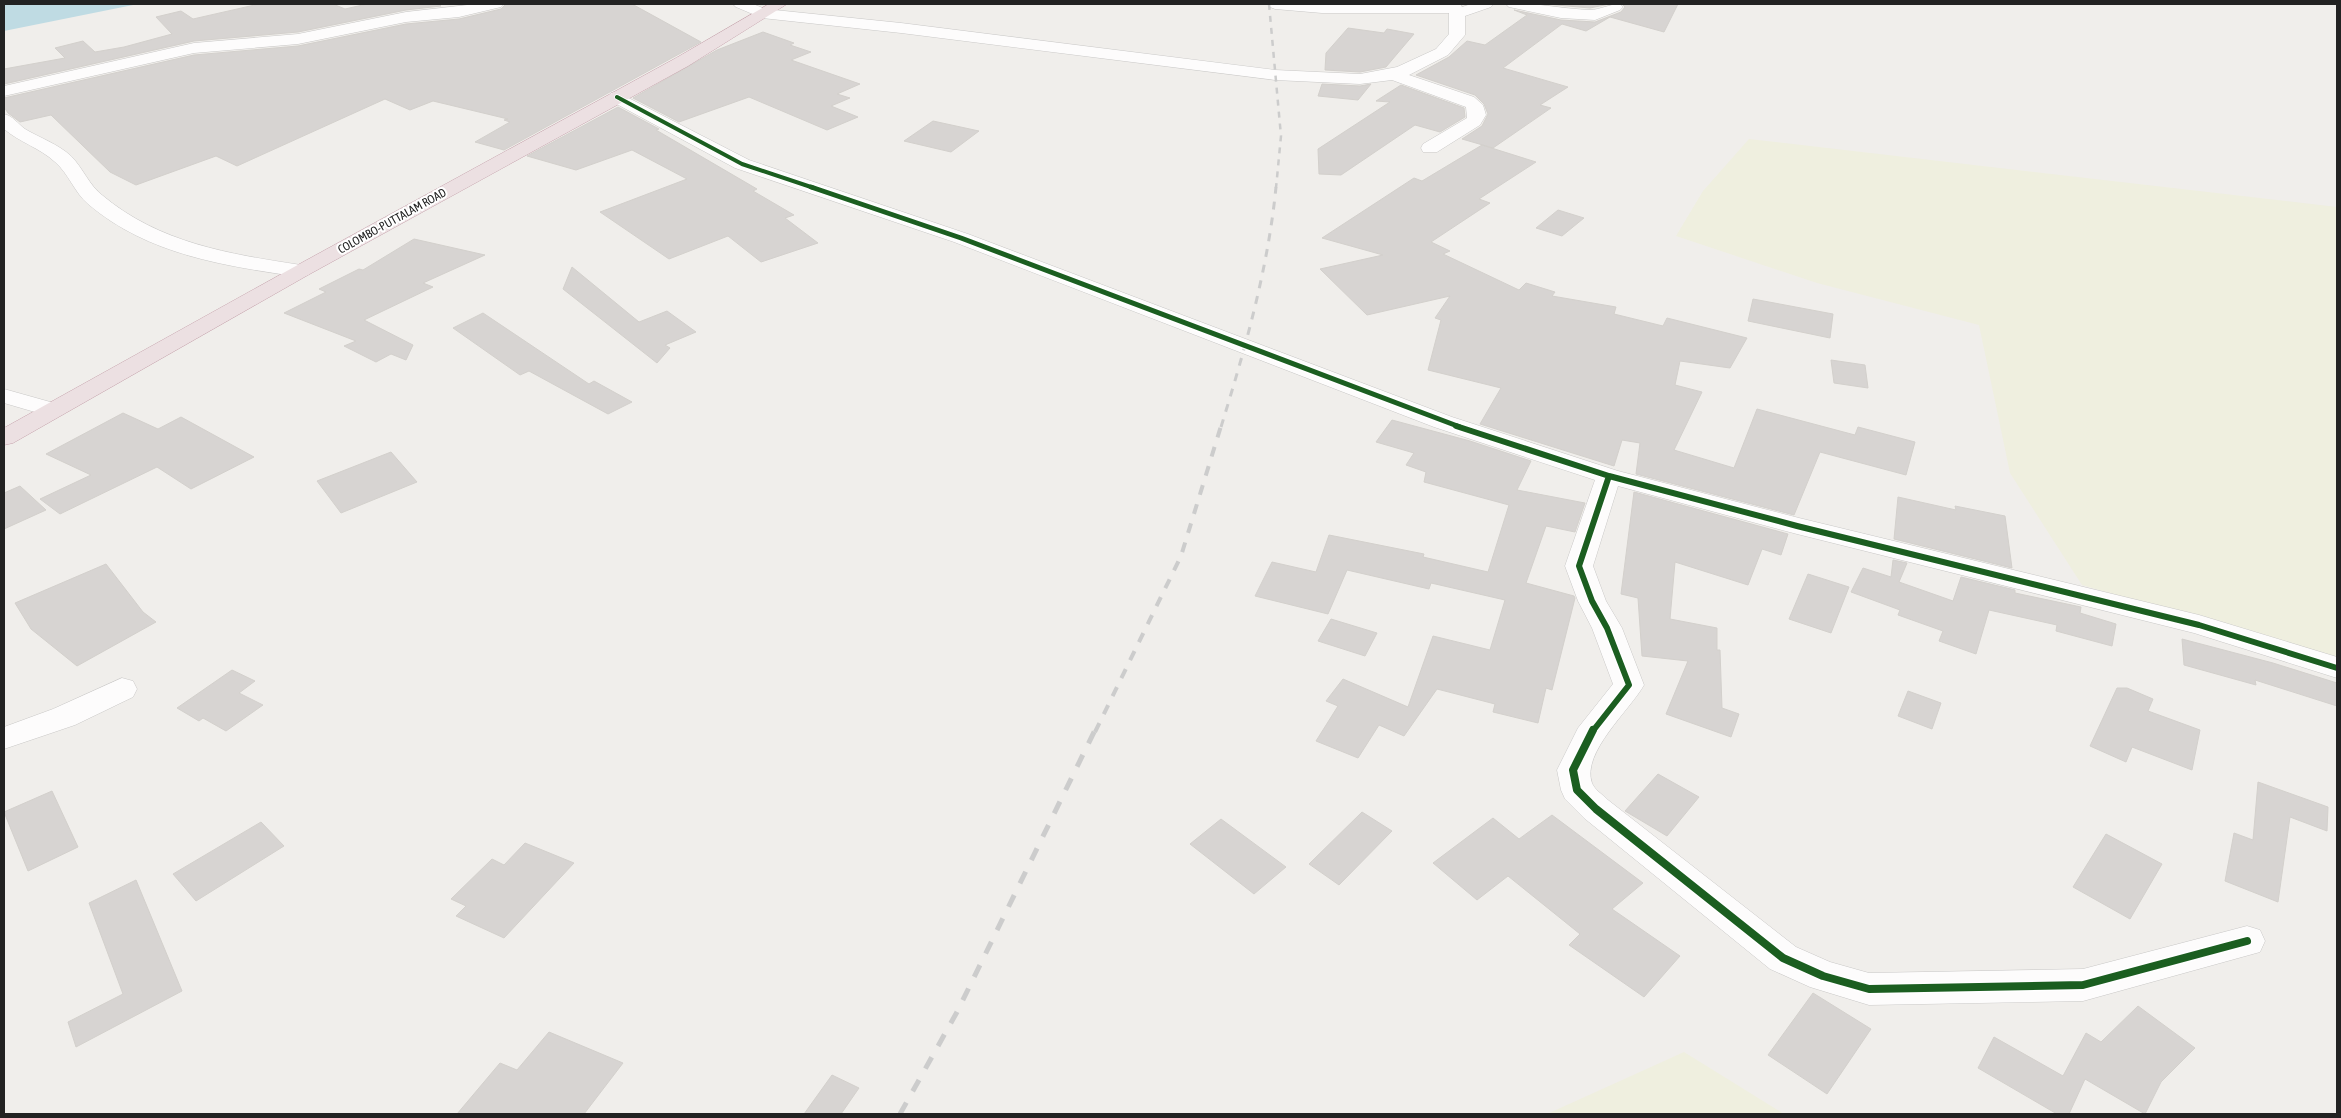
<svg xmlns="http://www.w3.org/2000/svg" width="2341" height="1118" font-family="'Asap Condensed',sans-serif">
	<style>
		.farmland { fill: #efefdf }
		.water { fill: #bfdbe3 }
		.building { fill: #d7d4d2; stroke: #d3d0cc }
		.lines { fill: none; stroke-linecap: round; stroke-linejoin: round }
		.minor-casing { stroke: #c9c8c7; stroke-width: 1 }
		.highway-casing { stroke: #c5a2ac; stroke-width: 1 }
		.minor { fill: #fdfcfc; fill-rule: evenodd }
		.highway { fill: #ece0e2; fill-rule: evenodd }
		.rail-far3 { stroke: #ccc; stroke-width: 2.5; stroke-dasharray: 6 6; stroke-linecap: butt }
		.rail-far2 { stroke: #ccc; stroke-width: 3; stroke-dasharray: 8 8; stroke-linecap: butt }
		.rail-far1 { stroke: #ccc; stroke-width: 4; stroke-dasharray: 10 10; stroke-linecap: butt }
		.rail { stroke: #ccc; stroke-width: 5; stroke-dasharray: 13 13; stroke-linecap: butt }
		.cycleway-far3-casing { stroke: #fff; stroke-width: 5.5 }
		.cycleway-far2-casing { stroke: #fff; stroke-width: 8 }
		.cycleway-far1-casing { stroke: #fff; stroke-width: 9 }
		.cycleway-casing { stroke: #fff; stroke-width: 11 }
		.cycleway-far3 { stroke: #1b5e20; stroke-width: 4 }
		.cycleway-far2 { stroke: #1b5e20; stroke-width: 5 }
		.cycleway-far1 { stroke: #1b5e20; stroke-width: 6 }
		.cycleway { stroke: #1b5e20; stroke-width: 8 }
		.labels { text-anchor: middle; stroke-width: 4; stroke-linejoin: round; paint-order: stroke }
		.far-street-label { font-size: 12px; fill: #222; stroke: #fff }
	</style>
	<rect width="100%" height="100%" fill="#f0eeeb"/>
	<path class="farmland" d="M1749,139L2337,207V672L2245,633L2082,585L2010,473L1979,325L1817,283L1676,236L1703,191Z
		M1684,1052L1784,1114H1547Z"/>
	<path class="water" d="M4,4H138L4,31Z"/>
	<path class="building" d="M259,4H333L345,9L367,4H439L441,6L406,10L298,32L194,41L4,84V69L65,58L55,48L83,41L95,52L124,47L172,34L156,17L181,11L193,19Z
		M506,4H632L701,42L504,150L475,142L510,122L504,120L508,119L433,101L410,110L385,99L237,166L216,156L136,185L110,172L51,115L20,122L8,113L4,107V98L194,55L298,46L406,24L459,19L501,9Z
		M1546,4H1609L1590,8Z
		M1622,4H1678L1664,32L1610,17L1586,31L1562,24L1503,68L1568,87L1540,105L1551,108L1493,148L1462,139L1482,126L1488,114L1484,104L1475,95L1416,75L1449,57L1467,41L1485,45L1527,15L1514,10L1561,20L1595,22L1621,12L1625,7Z
		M1348,28L1384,33L1387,29L1414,34L1386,67L1360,72L1325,70L1326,53Z
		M763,32L794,43L790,45L811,52L791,60L860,84L837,94L850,98L831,106L858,117L827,130L749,97L679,122L633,98L717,50Z
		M1322,84L1360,86L1371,84L1358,100L1318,96Z
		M1401,85L1464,108L1465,117L1440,132L1415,125L1341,175L1319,174L1318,149L1390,102L1376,101Z
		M618,107L659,129L656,130L757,189L753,191L794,215L785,218L818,243L761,262L728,236L669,259L600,212L687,179L632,150L576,170L527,156Z
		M933,121L979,131L951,152L904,141Z
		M1482,145L1536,162L1479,199L1490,203L1431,242L1450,251L1443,254L1519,290L1526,283L1555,292L1552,296L1616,307L1614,314L1663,326L1667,318L1747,338L1730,368L1680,361L1675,385L1702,392L1674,450L1734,468L1757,409L1855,435L1858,427L1915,442L1906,475L1820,452L1794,515L1636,474L1640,443L1622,440L1614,466L1480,424L1501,388L1428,370L1441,320L1435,318L1450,296L1367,315L1320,269L1383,255L1322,238L1414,178L1422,181Z
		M1558,210L1584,218L1562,236L1536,228Z
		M414,239L485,255L423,283L433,287L364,320L413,345L406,360L391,354L376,362L344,346L356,341L284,313L326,292L319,289L359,269L363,270Z
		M572,267L639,322L667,311L696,332L665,345L670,348L657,363L563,289Z
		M1753,299L1833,314L1830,338L1748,321Z
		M483,313L589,384L594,381L632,402L608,414L529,371L520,375L453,328Z
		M1831,360L1865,365L1868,388L1834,383Z
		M123,413L158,429L181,417L254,457L191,489L157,467L60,514L40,499L91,475L46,454Z
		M1392,420L1470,441L1531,461L1517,490L1585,503L1575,532L1546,526L1526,583L1574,596L1575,598L1552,690L1546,688L1538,723L1493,712L1495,704L1437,689L1404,736L1379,725L1358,758L1316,741L1338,706L1326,701L1343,679L1408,707L1433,636L1490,650L1505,600L1431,583L1429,589L1347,570L1328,614L1255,596L1272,562L1316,572L1329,535L1424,554L1423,557L1488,572L1509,505L1424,482L1426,472L1406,465L1414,453L1376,442Z
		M391,452L417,482L341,513L317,481Z
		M20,486L46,510L4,529V493Z
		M1634,492L1788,534L1781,555L1762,549L1748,585L1675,562L1670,619L1717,628V650H1720L1722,708L1739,714L1731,737L1666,714L1688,661L1642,656L1638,598L1621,594Z
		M1898,497L1956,510L1955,506L2005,516L2012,568L1894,539Z
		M1893,560L1907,563L1899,582L1953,601L1961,577L2015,590V593L2081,607L2080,613L2116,624L2112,646L2056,631L2057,625L1989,610L1976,654L1939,641L1943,631L1898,615L1900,610L1851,592L1863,568L1891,577Z
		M106,564L143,612L156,622L77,666L31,629L15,603Z
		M1808,574L1849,587L1831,633L1789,619Z
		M1331,619L1377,633L1365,656L1318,641Z
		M2182,639L2273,663L2337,683V706L2255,680L2256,685L2184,665Z
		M232,670L255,681L239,693L263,705L226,731L203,718L199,721L177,708Z
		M2117,688H2127L2153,699L2148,711L2200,730L2192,770L2132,747L2126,762L2090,746Z
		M1908,691L1941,703L1932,729L1898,716Z
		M1658,774L1699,797L1667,836L1625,811Z
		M2258,782L2328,807L2327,831L2290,817L2278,902L2225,881L2234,833L2253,840Z
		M52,791L78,847L28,871L4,812Z
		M1362,812L1392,831L1339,885L1309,864Z
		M1552,815L1643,883L1612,909L1680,956L1644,997L1569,945L1580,934L1508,876L1477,900L1433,863L1493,818L1519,839Z
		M1221,819L1286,867L1254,894L1190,844Z
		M261,822L284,846L196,901L173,874Z
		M2106,834L2162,864L2130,919L2073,887Z
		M525,843L574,863L504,938L456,916L466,906L451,899L492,859L504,865Z
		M136,880L182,991L76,1047L68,1022L123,994L89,903Z
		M1813,993L1871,1029L1827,1094L1768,1055Z
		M2138,1006L2195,1048L2161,1082L2145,1114L2085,1079L2069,1114H2057L1978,1068L1994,1037L2063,1076L2086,1033L2101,1042Z
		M549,1032L623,1063L584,1114H457L500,1063L517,1070Z
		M832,1075L859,1088L841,1114H804Z"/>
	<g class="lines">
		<g class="minor-casing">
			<path id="minor" d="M476,4H504L501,7L459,17L406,22L298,44L194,53L4,96V86L194,43L298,34L406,12Z
				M733,4H753L765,9L901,23L1275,70L1360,74L1397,67L1436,49L1449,34V13H1322L1275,9L1270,7L1268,4H1460L1462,7L1471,4H1493L1491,7L1465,16V35L1448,55L1409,75L1474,97L1483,105L1486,115L1480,125L1437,152H1423L1421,148L1423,144L1467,118L1466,107L1392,80L1360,84L1275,80L901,33L762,18L736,7Z
				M1506,4C1534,2 1562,9 1590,10C1600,10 1609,4 1620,4L1623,7L1620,10L1595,20L1561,18L1509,7Z
				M617,92L749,160L968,234L1452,417L1618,471L1799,518L2199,615L2337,657V678L2194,633L1797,534L1618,486L1593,566L1606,601L1622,628L1644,685C1630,710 1581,753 1592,783C1594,789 1603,795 1608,800L1796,947L1830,962L1869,973L2083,969L2247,926L2260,930L2265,941L2260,952L2083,1001L1869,1005L1810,987L1770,969L1584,818L1565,799L1561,790L1557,770L1578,728L1613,684L1592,628L1578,601L1565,566L1595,480L1434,427L954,242L735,168L611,101L608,97L611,93Z
				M4,114C13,116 18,124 25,129C40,138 58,144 71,156C83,168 89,185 102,195C159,243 229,254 301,265L308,267L312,271L308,275L301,277C225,266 148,255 88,204C74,192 69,174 55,162C40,148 19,142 4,129Z
				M4,389L61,405L64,410L61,415L52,417L4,403Z
				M122,678L133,681L137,689L133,697L75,725L4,749V727L53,709Z"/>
		</g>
		<g class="highway-casing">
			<path id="highway" d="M769,4H787L688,66L308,275L13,443L4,445V428L294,267L676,58Z"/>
		</g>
		<use href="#minor" class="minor"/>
		<use href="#highway" class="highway"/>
		<path class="rail-far3" d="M1269,4L1281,136L1276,188"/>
		<path class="rail-far2" d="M1221,427C1245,349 1268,269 1276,187"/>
		<path class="rail-far1" d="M1095,732L1181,556L1221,426"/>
		<path class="rail" d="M900,1114L957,1012L1095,730"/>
		<g class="cycleway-far3-casing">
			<path id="cycleway-far3" d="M617,97L742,164L814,188"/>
		</g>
		<g class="cycleway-far2-casing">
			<path id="cycleway-far2" d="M811,187L961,238L1460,427"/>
		</g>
		<g class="cycleway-far1-casing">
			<path id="cycleway-far1" d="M1456,426L1609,476L1797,526L2199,625L2337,668
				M1592,732L1629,685L1607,628L1592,601L1579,566L1609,476"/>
		</g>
		<g class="cycleway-casing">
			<path id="cycleway" d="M1593,730L1573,770L1577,790L1596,809L1783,958L1823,976L1869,989L2083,985L2247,941"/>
		</g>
		<use href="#cycleway-far3" class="cycleway-far3"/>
		<use href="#cycleway-far2" class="cycleway-far2"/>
		<use href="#cycleway-far1" class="cycleway-far1"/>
		<use href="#cycleway" class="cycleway"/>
	</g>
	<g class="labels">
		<g class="far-street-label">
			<text transform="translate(392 221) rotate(-29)" y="4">COLOMBO-PUTTALAM ROAD</text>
		</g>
	</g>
	<rect width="2341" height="1118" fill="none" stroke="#222222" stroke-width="10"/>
</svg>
